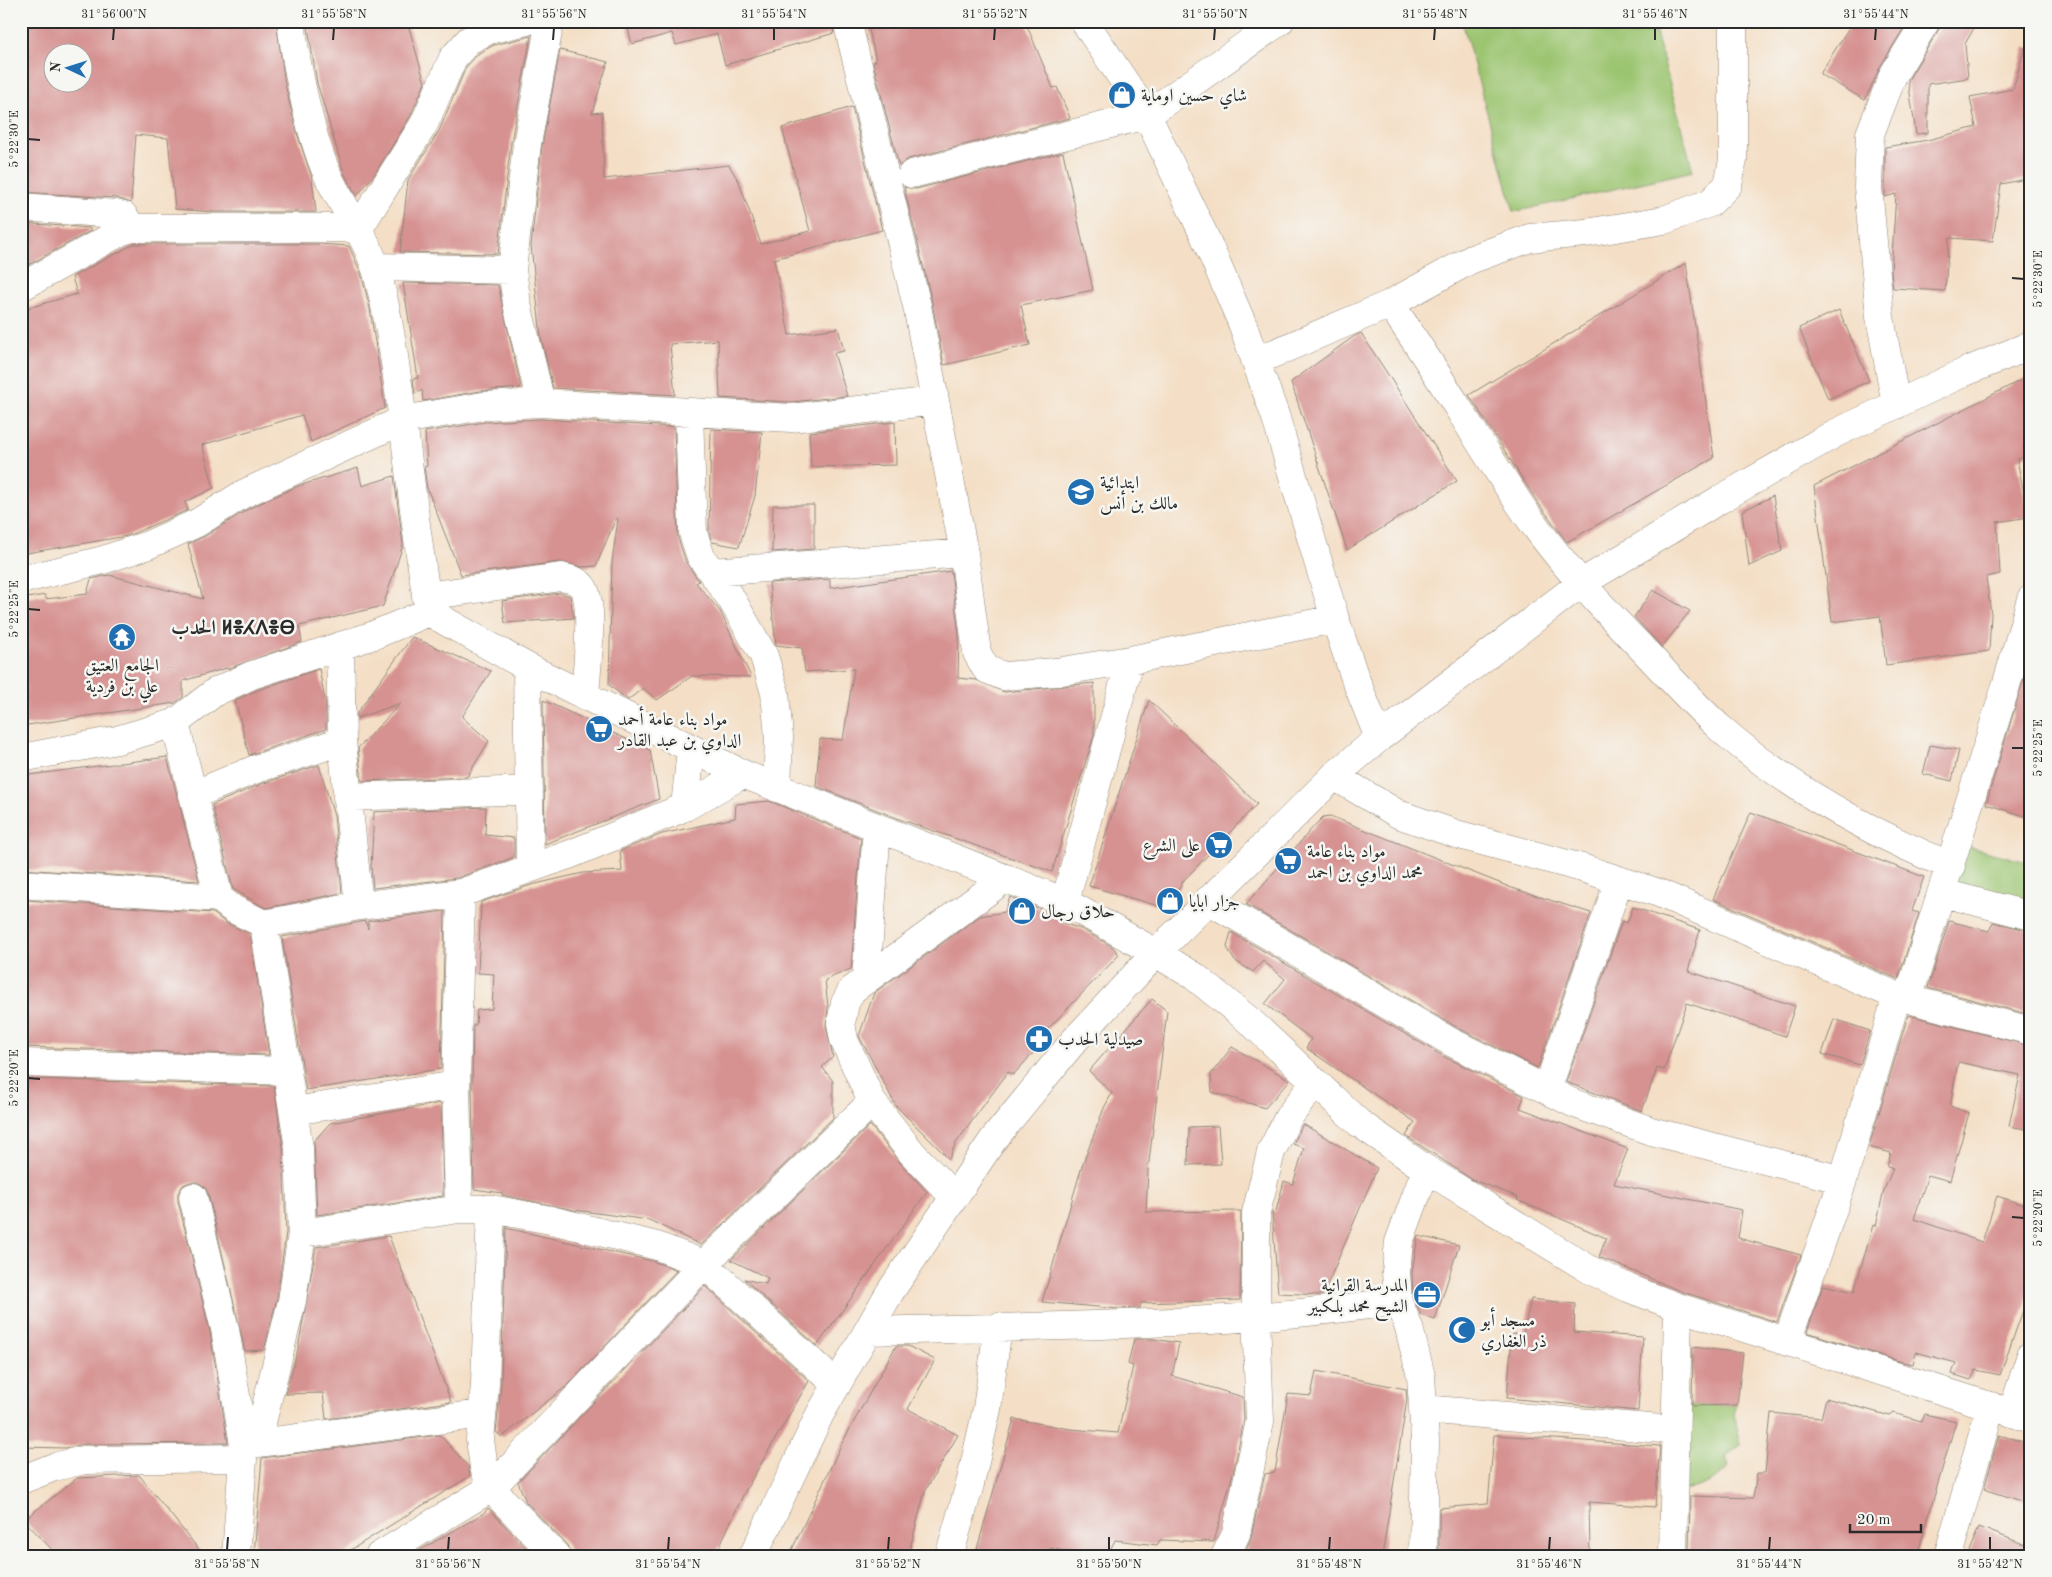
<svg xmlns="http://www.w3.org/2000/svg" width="2052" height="1577" font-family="'Old Standard TT',Amiri,'Noto Sans Tifinagh',serif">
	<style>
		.green { fill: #9cc571; stroke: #64784e }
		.building { fill: #d69291; fill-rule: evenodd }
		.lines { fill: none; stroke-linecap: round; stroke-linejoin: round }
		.minor-casing { stroke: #908578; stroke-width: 29 }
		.minor { stroke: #fff; stroke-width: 28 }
		.ticks { fill: none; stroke: #2b2b2b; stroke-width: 2 }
		.labels { text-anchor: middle; stroke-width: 5; stroke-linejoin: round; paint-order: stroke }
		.poi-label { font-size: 18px; fill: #2b2b2b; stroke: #f6f6f2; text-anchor: start }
		.quarter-label { font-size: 20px; font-weight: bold; fill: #2b2b2b; stroke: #f6f6f2 }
		.neatline { fill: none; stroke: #2b2b2b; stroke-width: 2 }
		.ticks-label { font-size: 12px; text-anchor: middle; fill: #2b2b2b }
	</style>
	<rect width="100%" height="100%" fill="#f6f6f2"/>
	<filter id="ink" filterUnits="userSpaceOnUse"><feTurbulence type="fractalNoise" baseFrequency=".02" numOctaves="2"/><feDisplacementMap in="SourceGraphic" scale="10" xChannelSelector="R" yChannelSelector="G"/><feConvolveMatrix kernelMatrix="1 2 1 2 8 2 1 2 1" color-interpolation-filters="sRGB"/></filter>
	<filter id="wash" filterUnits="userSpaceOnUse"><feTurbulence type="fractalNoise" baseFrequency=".0096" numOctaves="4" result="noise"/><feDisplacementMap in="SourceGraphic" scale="20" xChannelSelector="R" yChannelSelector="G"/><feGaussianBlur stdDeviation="1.12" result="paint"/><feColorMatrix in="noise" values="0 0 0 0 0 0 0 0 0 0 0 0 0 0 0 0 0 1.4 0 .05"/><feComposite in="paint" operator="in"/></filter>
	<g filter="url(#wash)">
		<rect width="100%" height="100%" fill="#f4dfc6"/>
		<path class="green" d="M1462,21H1653L1693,171L1514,212Z
			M1961,845L2031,863V907L1951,886Z
			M1737,1405L1734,1414L1741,1445L1726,1456L1729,1468C1714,1481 1701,1489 1680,1490L1681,1406Z"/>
		<g id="blocks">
			<path class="building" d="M21,21H276L285,84L296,130L312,178L316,212H214L175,209L168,138L136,135L131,203L117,198L21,192ZM52,52H82V82H52Z
				M307,21H407L425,83L410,117L374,175L357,196L344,173L317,83Z
				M626,21H832L834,33L725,65L717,34L676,45L672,33L632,44Z
				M867,21H1025L1053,88L1057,87L1070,118L908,159L899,166L873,62L876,61Z
				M1853,21H1908L1880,67L1865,100L1820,74Z
				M1942,21H1978L1965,44L1968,78L1928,84V133L1916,134L1908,80L1939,29Z
				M531,36L511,142L498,254L400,252L408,180L439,131L466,67L479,53L494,45Z
				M2025,47L2031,48V178L2001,184L1993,241L1949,238L1945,291L1893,288L1891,271L1896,194L1885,197V147L1928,140L1976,127L1970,97L2013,89Z
				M560,50L608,62L592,113L602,112L604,179L729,165L739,182L761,244L810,231L782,128L852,107L882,230L774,259L789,335L838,328L844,351L834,353L847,396L791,402L720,398L718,340L670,344L675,395L553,388L541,337L531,246L542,146Z
				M1063,152L1093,290L1021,305L1030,345L944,365L932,302L904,187L916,189Z
				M21,223L90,228V231L21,269Z
				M134,244H318L349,246L361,273L370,309L385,408L311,442L302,415L202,445L214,488L185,502L188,510L127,536L21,554V310L77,294L72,277Z
				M1686,263L1714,458L1567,542L1536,500L1469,395Z
				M403,283L498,285L521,388L480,391L423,401L422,390L415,394L413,379L418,378Z
				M1839,310L1869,381L1828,399L1799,328Z
				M1361,333L1457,481L1347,550L1291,382L1353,337Z
				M2031,375V453L2017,460L2029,517L1997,522L2000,574L1986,577L1991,614L1989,651L1886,665L1880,616L1832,622L1814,486Z
				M541,419L674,427L678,538L686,562L699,581L696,583L720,611L751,677L692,676L657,700L643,688L628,700L609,685L612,562L618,519L616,518L596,566L583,567L559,562L461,575L427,488L424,467L427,466L425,432L485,422Z
				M895,422L896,465L811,467L809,432Z
				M711,429L762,432L755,496L739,547L712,542L709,532Z
				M358,468L362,486L394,476L403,545L383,606L299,626L302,642L227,669V668L183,681V697L175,703L21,726V599L45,595L46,599L87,594L91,579L109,575L203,599L188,544L205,536L250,508L298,486Z
				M1773,496L1782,551L1749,566L1742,511Z
				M773,505H814V549L772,552Z
				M951,571L959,637L958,678L977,680L1004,692L1094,683V735L1052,872L902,820L816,786L820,739L843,740L854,669L805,672L802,648L776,645L769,583L830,579V588Z
				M1653,590L1690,611L1662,647L1634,617Z
				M560,593L570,596L574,618L505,623L502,601Z
				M412,637L491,671L462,717L489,741L467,777L362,781L358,748L401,703L357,718V713Z
				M2029,661H2031V818L1986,804Z
				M319,669L326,705V729L249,755L235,700L258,690Z
				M543,700L590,722L592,739L607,738V730L650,750L659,799L545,844Z
				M1149,700L1257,804L1183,881L1169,909L1089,886Z
				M1930,745L1959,750L1952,781L1923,774Z
				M167,757L199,881L21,869V776Z
				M319,765L334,816L342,893L266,908L233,889L212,805L261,784Z
				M769,801L861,838L851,969L825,980L828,1007L826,1026L833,1057L822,1067L833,1081V1118L701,1245L649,1220L574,1210L502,1195V1193L474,1189L472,1085L473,1025H476L477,1010L492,1009L494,974L478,973L481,902L531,885L583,873L622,871L620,851L662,834L735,818L736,804Z
				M486,807L485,835L514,838V857L457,878L373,888L371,867L374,812Z
				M1751,812L1924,877L1912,911L1919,913L1898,979L1713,899Z
				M1330,816L1512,888L1591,913L1538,1068L1458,1028L1246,904L1316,824L1323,817Z
				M1010,897L1058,916L1062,918L1060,922L1081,929L1113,947L1119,955L1045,1032L1048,1037L1013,1075L1008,1072L956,1143L949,1159L896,1106L859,1036L874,993L980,916L1005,912Z
				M25,900L213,913L226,923L250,934L269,1055L24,1047Z
				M1633,907L1700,930L1688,971L1795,1006L1785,1036L1687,1003L1664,1070L1657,1068L1642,1111L1566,1082L1622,921L1627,923Z
				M445,911L441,1069L306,1090L282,937L365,921L368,929V921Z
				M1949,921L1989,931L1993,922L2031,931V1015L1928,988Z
				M1231,932L1443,1056L1524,1096L1520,1108L1628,1149L1614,1184L1742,1210L1738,1238L1801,1255L1777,1322L1683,1292L1599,1257L1606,1238L1517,1200L1518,1197L1473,1180L1406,1136L1415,1122L1306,1048L1311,1039L1265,1004L1285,979L1263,961L1253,972L1234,960L1227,947Z
				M1152,999L1167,1011L1148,1170L1146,1212L1241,1211L1240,1300L1141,1303L1140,1308L1119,1309L1042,1302L1082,1166L1104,1108L1112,1093L1089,1071Z
				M1908,1015L2031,1046V1130L2009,1126L2020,1075L1958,1062L1950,1106L1969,1113L1950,1181L1928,1175L1914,1219L1982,1242L1997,1196L2031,1207V1288L2000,1375L1976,1370L1971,1380L1952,1374L1956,1363L1916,1352L1913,1364L1902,1362L1807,1332L1823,1285L1854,1292L1873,1225L1876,1226L1883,1193L1893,1168L1887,1167L1891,1153L1869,1147Z
				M1834,1019L1870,1031L1860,1065L1822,1054Z
				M1232,1047L1290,1080L1265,1108L1212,1092L1211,1074Z
				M21,1079L274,1086L283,1149L286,1232L277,1298L264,1350L245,1351L208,1193L204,1186L197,1182H190L183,1185L178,1193V1201L210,1332L228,1443L84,1444L66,1448L21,1447Z
				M441,1103L443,1196L317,1215L314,1141L330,1123Z
				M1303,1124L1377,1168L1323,1295L1278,1293L1272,1212L1276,1211L1284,1181L1293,1184L1304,1148L1293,1144Z
				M870,1125L900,1163L927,1192L817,1346L744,1279L766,1284L768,1278L731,1260Z
				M1218,1126L1221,1164L1188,1165L1189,1127Z
				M506,1228L652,1261L677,1270L568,1385L502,1437L496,1432L501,1385Z
				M389,1236L451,1402L326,1419L323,1393L285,1394L298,1349L316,1247Z
				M1418,1236L1459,1245L1435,1320L1421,1315L1413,1297L1412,1272Z
				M705,1286L809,1381L744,1493L715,1556H571L567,1545L526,1502L518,1482Z
				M1531,1299L1575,1304L1574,1332L1643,1337L1638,1411L1507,1398L1512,1334H1523Z
				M1134,1339H1153L1179,1343L1172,1376L1243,1397L1244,1420L1233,1473L1214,1542L1160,1540L1157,1545L1115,1540L1107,1556H1089L1050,1548L1049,1556H975L1014,1419L1070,1429L1118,1433L1133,1366L1128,1364Z
				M896,1346H908L935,1360L908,1409L958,1435L925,1491L908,1556H892L860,1549L856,1556H789L842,1443Z
				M1693,1347L1743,1353L1737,1405L1692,1406Z
				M1316,1371L1406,1389L1407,1400L1382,1556H1247V1547L1251,1537L1265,1474L1275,1472L1288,1394L1311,1396Z
				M1826,1398L1890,1416L1894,1413L1921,1421L1925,1414L1956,1421L1917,1556H1689L1690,1496L1753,1498L1757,1473H1765L1771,1413L1821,1418Z
				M440,1435L468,1466L470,1476L341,1556H254L262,1458Z
				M1494,1435L1660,1446L1655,1507L1589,1502L1590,1556H1439V1508L1488,1504Z
				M1999,1435L2031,1444V1504L1984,1489Z
				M139,1475L204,1556H58L24,1520L77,1478Z
				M488,1508L534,1556H410L484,1513Z
				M1979,1527L2031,1547V1556H1967Z"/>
		</g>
	</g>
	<g filter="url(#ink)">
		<use href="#blocks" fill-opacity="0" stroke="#908578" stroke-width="1"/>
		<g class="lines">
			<g class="minor-casing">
				<path id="minor" d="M291,21C296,66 311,142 331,182C346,212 366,237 376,269C390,318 396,370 403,421C411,485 418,549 429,612L527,667L743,774L1065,902L1156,953L1194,976L1251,1022L1359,1123L1426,1169L1592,1271L1628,1288L1678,1307L2031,1419
					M847,21L917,306L964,553L977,653L986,669L1003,676L1056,672L1130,660L1335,619
					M1084,21L1147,115L1204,235L1242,323L1275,415L1335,619L1355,678L1379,738
					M912,174L1147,115L1280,21
					M21,207L116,214L124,216L132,228
					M375,267L512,270
					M21,287L122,231L132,228H359L424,124L453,58L469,40L489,30L527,21
					M1390,304L1472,259L1530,238L1586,233L1664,220L1710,203L1728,185L1733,160V21
					M1256,361L1390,304C1437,370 1477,441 1523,509C1555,556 1593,598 1633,639C1662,669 1690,701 1721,729C1788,787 1869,832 1951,866
					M541,403L517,304L512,270L527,144L550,21
					M1896,405L1880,317L1868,187L1870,134L1893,75L1926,21
					M689,413L693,533L701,557L732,600L764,656L775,693L779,737L777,788
					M712,572L964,553
					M21,580L103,560L148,545L197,523L243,494L403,420L483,406L541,403L791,418L935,401
					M426,596L561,577C570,579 579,580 584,589C595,609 586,672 585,697
					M340,646L342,741L359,906
					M527,667L530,868
					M175,723L219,898L233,909L264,924L359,906L461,893L571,854L685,807L743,774
					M21,758L117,740L175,723L215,692L252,675L374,635L429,612
					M1334,776L1398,814L1456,834L1582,868L1659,893L1897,996L2031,1031
					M193,795L256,769L342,741
					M347,797L529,790
					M685,807L691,749
					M21,884L219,898
					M1943,893L2031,916
					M1208,900L1451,1042L1573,1103L1651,1131L1843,1180
					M1065,902L1130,660
					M866,980L877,827
					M1908,999L2006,686L2031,599
					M21,1063L287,1071
					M1547,1090L1619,880
					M294,1111L456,1085
					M953,1196L912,1153L872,1102L844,1040L841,1023L845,1003L852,990L1006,878
					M193,1197L225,1329L244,1445L236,1556
					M459,1209L456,1085L461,893
					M491,1209L485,1384L480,1440L484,1467L491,1488L556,1556
					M302,1233L459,1209H491L551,1220L657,1246L704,1264L837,1385
					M868,1331C1044,1326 1223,1327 1398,1301
					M1787,1342L1843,1180L1897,996
					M1423,1409L1674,1430
					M2012,1413L2031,1355
					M257,1443L292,1301L302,1233L299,1148L264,924
					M244,1445L482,1414
					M21,1480L54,1467L84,1460L242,1458
					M379,1556L491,1488L704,1264L872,1102
					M753,1556L820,1414L890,1292L993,1140L1073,1042L1156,953L1334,776L1379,738L1580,584L1719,500L1834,434L1965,372L2031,345
					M949,1556L970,1484L987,1409L998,1327
					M1225,1556L1236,1534L1260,1421L1256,1317V1213L1271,1152L1288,1118L1315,1082
					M1423,1556L1425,1440L1421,1376L1409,1328L1398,1301L1396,1272L1399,1242L1426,1169
					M1673,1556L1678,1307
					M1948,1556L1991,1406"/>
			</g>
			<use href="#minor" class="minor"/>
		</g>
	</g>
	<path class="ticks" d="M113,40L114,28M333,40L334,28M553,40L554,28M774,40V28M994,40L995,28M1214,40L1215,28M1434,40L1435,28M1655,40V28M1875,40L1876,28M28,139L40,140M2012,278L2024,279M28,609L40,610M2012,748H2024M28,1078L40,1079M2012,1217L2024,1218M227,1550L228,1537M448,1550L449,1537M668,1550L669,1537M888,1550L889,1537M1109,1550V1537M1329,1550L1330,1537M1549,1550L1550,1537M1769,1550L1770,1537M1990,1550V1537"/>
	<defs>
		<g id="shop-disc" transform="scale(1.4375)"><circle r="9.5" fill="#1f6fb2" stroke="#f6f6f2"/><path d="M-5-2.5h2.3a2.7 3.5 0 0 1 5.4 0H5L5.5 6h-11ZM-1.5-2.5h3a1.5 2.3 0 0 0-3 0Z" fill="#fff"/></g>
		<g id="school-disc" transform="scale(1.4375)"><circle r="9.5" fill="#1f6fb2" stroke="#f6f6f2"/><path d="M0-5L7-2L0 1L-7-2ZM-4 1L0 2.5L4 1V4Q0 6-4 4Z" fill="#fff"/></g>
		<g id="temple-disc" transform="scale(1.4375)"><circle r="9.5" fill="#1f6fb2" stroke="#f6f6f2"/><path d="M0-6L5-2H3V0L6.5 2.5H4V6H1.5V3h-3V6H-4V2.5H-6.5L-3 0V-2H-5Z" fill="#fff"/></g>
		<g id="supermarket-disc" transform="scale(1.4375)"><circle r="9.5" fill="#1f6fb2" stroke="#f6f6f2"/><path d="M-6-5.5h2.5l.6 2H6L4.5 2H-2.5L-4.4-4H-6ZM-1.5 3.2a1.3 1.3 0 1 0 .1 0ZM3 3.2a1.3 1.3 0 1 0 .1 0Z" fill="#fff"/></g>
		<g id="pharmacy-disc" transform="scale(1.4375)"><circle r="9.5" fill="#1f6fb2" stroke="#f6f6f2"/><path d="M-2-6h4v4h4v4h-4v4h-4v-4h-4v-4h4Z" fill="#fff"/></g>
		<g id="office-disc" transform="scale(1.4375)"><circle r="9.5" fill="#1f6fb2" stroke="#f6f6f2"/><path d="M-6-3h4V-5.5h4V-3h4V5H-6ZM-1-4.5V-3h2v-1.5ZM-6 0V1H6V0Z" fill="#fff"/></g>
		<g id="mosque-disc" transform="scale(1.4375)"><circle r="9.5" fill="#1f6fb2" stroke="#f6f6f2"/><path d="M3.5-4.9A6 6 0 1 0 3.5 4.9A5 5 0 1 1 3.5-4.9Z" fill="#fff"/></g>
	</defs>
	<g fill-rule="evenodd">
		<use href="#shop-disc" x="1122" y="95"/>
		<use href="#school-disc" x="1081" y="492"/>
		<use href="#temple-disc" x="122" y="637"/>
		<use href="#supermarket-disc" x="599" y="729"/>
		<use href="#supermarket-disc" x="1219" y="845"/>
		<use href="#supermarket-disc" x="1288" y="861"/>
		<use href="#shop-disc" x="1170" y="901"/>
		<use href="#shop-disc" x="1022" y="911"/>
		<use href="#pharmacy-disc" x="1039" y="1039"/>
		<use href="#office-disc" x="1427" y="1295"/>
		<use href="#mosque-disc" x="1462" y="1330"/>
	</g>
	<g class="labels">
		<g class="poi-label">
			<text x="1141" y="101">شاي حسين اوماية</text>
			<text x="1100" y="488">ابتدائية<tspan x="1100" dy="21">مالك بن أنس</tspan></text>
			<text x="122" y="671" text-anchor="middle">الجامع العتيق<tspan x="122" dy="21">علي بن فردية</tspan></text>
			<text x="618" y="725">مواد بناء عامة أحمد<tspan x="618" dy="21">الداوي بن عبد القادر</tspan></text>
			<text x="1200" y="851" text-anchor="end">على الشرع</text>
			<text x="1307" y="857">مواد بناء عامة<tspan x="1307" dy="21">محمد الداوي بن احمد</tspan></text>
			<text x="1189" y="907">جزار ابايا</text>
			<text x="1041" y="917">حلاق رجال</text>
			<text x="1058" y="1045">صيدلية الحدب</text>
			<text x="1408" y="1291" text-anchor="end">المدرسة القرانية<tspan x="1408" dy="21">الشيح محمد بلكبير</tspan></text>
			<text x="1481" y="1326">مسجد أبو<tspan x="1481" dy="21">ذر الغفاري</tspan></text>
		</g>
		<g class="quarter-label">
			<text x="233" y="634">الحدب ⵍⴻⵃⴷⴻⴱ</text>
		</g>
	</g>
	<rect width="2052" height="1577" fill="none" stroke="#f6f6f2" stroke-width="55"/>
	<g transform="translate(68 68) rotate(274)"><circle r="24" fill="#f6f6f2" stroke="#a5a5a2"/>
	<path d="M0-4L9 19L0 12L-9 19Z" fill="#1f6fb2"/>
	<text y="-8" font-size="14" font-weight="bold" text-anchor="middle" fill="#2b2b2b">N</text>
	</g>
	<path d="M1850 1524v8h71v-8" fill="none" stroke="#2b2b2b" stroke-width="2.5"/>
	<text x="1857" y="1524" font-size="15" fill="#2b2b2b" stroke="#f6f6f2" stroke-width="4" paint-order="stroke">20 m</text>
	<rect x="28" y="28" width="1996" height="1522" class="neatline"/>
	<g class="ticks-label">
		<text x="114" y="18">31°56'00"N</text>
		<text x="334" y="18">31°55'58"N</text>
		<text x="554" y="18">31°55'56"N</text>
		<text x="774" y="18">31°55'54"N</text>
		<text x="995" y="18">31°55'52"N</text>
		<text x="1215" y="18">31°55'50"N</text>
		<text x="1435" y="18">31°55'48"N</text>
		<text x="1655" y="18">31°55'46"N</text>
		<text x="1876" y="18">31°55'44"N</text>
		<text transform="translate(14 139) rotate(-90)" y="4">5°22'30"E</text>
		<text transform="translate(2038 279) rotate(-90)" y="4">5°22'30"E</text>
		<text transform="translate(14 609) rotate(-90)" y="4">5°22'25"E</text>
		<text transform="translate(2038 748) rotate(-90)" y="4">5°22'25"E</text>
		<text transform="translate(14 1078) rotate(-90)" y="4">5°22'20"E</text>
		<text transform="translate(2038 1218) rotate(-90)" y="4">5°22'20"E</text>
		<text x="227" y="1568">31°55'58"N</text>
		<text x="448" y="1568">31°55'56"N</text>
		<text x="668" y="1568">31°55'54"N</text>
		<text x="888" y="1568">31°55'52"N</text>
		<text x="1109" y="1568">31°55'50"N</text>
		<text x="1329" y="1568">31°55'48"N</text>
		<text x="1549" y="1568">31°55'46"N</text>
		<text x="1769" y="1568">31°55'44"N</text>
		<text x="1990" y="1568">31°55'42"N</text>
	</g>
</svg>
